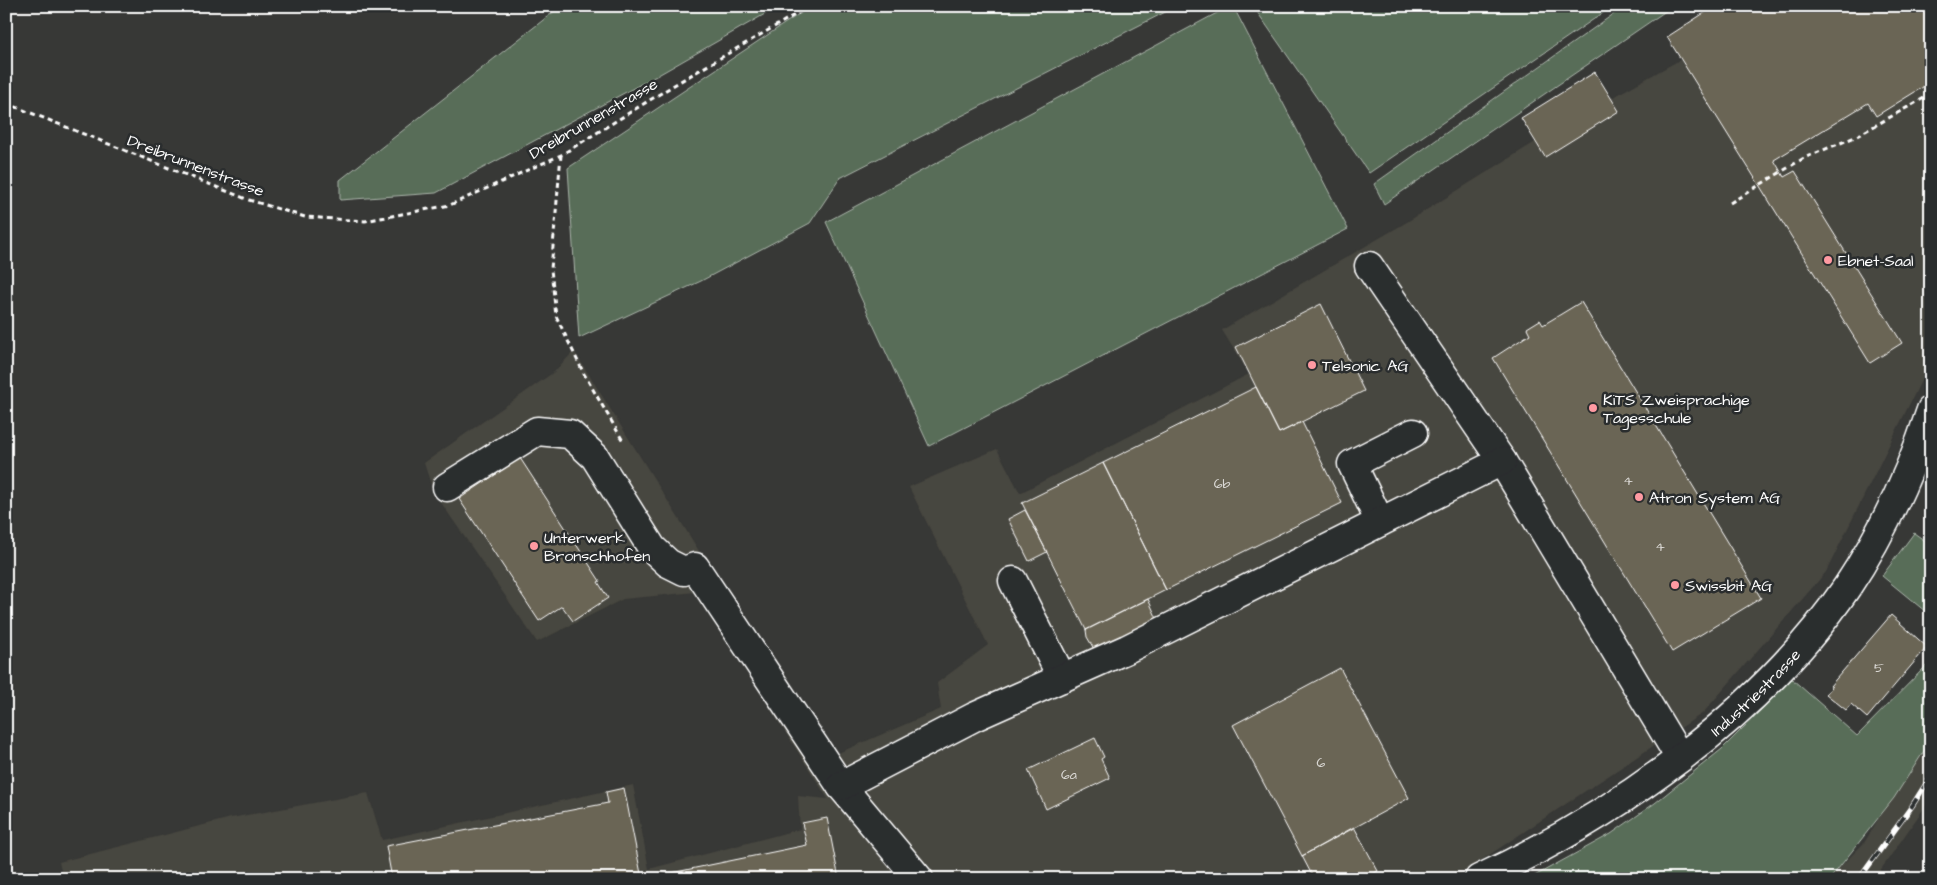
<svg xmlns="http://www.w3.org/2000/svg" width="1937" height="885" font-family="'Architects Daughter',sans-serif">
	<style>
		.built { fill: #47463f }
		.green { fill: #586d58; stroke: #acb6ac }
		.building { fill: #6b6554; stroke: #fff }
		.lines { fill: none; stroke-linecap: round; stroke-linejoin: round }
		.minor-casing { stroke: #fff; stroke-width: 31 }
		.path { stroke: #fff; stroke-width: 3; stroke-dasharray: 5 4; stroke-linecap: butt }
		.minor { stroke: #2a2d2e; stroke-width: 28 }
		.rail-casing { stroke: #fff; stroke-width: 5.5 }
		.rail { stroke: #2a2d2e; stroke-width: 4; stroke-dasharray: 11; stroke-linecap: butt }
		.poi-dot { fill: #ff9aa2; stroke: #2a2d2e; stroke-width: 2 }
		.labels { text-anchor: middle; stroke-width: 5; stroke-linejoin: round; paint-order: stroke }
		.number-label { font-size: 14px; fill: #dad8d4 }
		.street-label { font-size: 16px; fill: #fff; stroke: #2a2d2e }
		.poi-label { font-size: 16px; fill: #fff; stroke: #2a2d2e; text-anchor: start }
	</style>
	<rect width="100%" height="100%" fill="#373836"/>
	<filter id="ink" filterUnits="userSpaceOnUse"><feTurbulence type="fractalNoise" baseFrequency=".02" numOctaves="2"/><feDisplacementMap in="SourceGraphic" scale="10" xChannelSelector="R" yChannelSelector="G"/><feConvolveMatrix kernelMatrix="1 2 1 2 8 2 1 2 1" color-interpolation-filters="sRGB"/></filter>
	<g filter="url(#ink)">
		<path class="built" d="M1931,6V340L1926,371L1826,572L1703,713L1453,879H63L59,862L231,818L368,793L382,840L633,785L649,869L800,829L798,796L828,799L696,592L623,599L537,642L433,491L424,463L554,372L574,351L711,570L836,754L941,709L937,683L988,645L909,487L997,449L1020,493L1249,374L1222,330L1407,222L1561,126L1685,57Z
			M1931,732V798L1887,861L1874,879H1828L1864,843Z"/>
		<path class="green" d="M561,6H779L660,74L436,193L340,200V180Z
			M811,6H1177L840,178L810,223L701,281L579,338L568,168Z
			M1230,6H1233L1348,229L929,446L826,222Z
			M1253,6H1613L1369,173Z
			M1625,6H1673L1384,204L1374,184Z
			M1914,533L1931,545V616L1882,576Z
			M1931,661V740L1894,798L1830,879H1529L1611,834L1655,803L1722,749L1792,679L1857,736Z"/>
		<path class="building" d="M1715,6H1931V82L1876,116L1868,103L1774,160L1784,177L1795,171L1902,343L1870,363L1667,37Z
			M1595,72L1619,111L1545,157L1521,118Z
			M1581,302L1761,598L1672,652L1493,358L1530,334L1527,328L1540,320L1543,325Z
			M1321,304L1364,391L1279,433L1236,347Z
			M1256,387L1279,433L1302,422L1342,503L1166,590L1103,463Z
			M520,458L600,581L598,582L608,598L573,621L562,606L539,621L459,499Z
			M1103,463L1166,590L1086,630L1022,503Z
			M1025,510L1047,552L1029,561L1008,519Z
			M1148,599L1159,623L1097,654L1087,637L1086,630Z
			M1891,615L1927,647L1867,718L1851,704L1846,710L1826,694L1832,687L1830,686Z
			M1340,668L1409,798L1302,856L1233,725Z
			M1095,738L1104,757L1101,759L1110,778L1046,809L1028,770Z
			M624,788L642,879H392L386,846L608,803L606,792Z
			M827,818L839,879H642L807,845L802,823Z
			M1354,827L1378,871L1363,879H1314L1302,856Z"/>
		<g class="lines">
			<g class="minor-casing">
				<g id="minor">
					<path d="M1369,266L1502,461L1680,758"/>
					<path d="M447,487L537,431L570,434L595,457L652,548L668,563L684,571L695,567L841,786L919,879"/>
					<path d="M1380,522L1352,464L1413,433"/>
					<path d="M1013,581L1062,678"/>
					<path d="M841,786L974,717L1127,649L1502,461"/>
					<path id="s1" d="M1479,879C1616,815 1761,714 1847,587C1883,533 1911,471 1931,410"/>
				</g>
			</g>
			<path class="path" d="M6,103L249,200L305,217L365,221L450,205L561,155L679,82L810,6
				M561,155L551,269L556,316L584,374L623,441
				M1730,203L1804,158L1855,137L1931,94"/>
			<use href="#minor" class="minor"/>
			<g class="rail-casing">
				<path id="rail" d="M1859,879L1912,806L1931,776"/>
			</g>
			<use href="#rail" class="rail"/>
		</g>
	</g>
	<g class="poi-dot">
		<circle cx="1828" cy="260" r="5"/>
		<circle cx="1312" cy="365" r="5"/>
		<circle cx="1593" cy="408" r="5"/>
		<circle cx="1639" cy="497" r="5"/>
		<circle cx="534" cy="546" r="5"/>
		<circle cx="1675" cy="585" r="5"/>
	</g>
	<g class="labels">
		<g class="number-label">
			<text x="1628" y="485">4</text>
			<text x="1222" y="488">6b</text>
			<text x="1660" y="551">4</text>
			<text x="1879" y="672">5</text>
			<text x="1321" y="767">6</text>
			<text x="1069" y="779">6a</text>
		</g>
		<g class="street-label">
			<text transform="translate(593 118) rotate(-30)" y="6">Dreibrunnenstrasse</text>
			<text transform="translate(196 165) rotate(21)" y="6">Dreibrunnenstrasse</text>
			<text dy="6" stroke="none"><textPath href="#s1" startOffset="335">Industriestrasse</textPath></text>
		</g>
		<g class="poi-label">
			<text x="1838" y="266">Ebnet-Saal</text>
			<text x="1322" y="371">Telsonic AG</text>
			<text x="1603" y="405">KiTS Zweisprachige<tspan x="1603" dy="18">Tagesschule</tspan></text>
			<text x="1649" y="503">Atron System AG</text>
			<text x="544" y="543">Unterwerk<tspan x="544" dy="18">Bronschhofen</tspan></text>
			<text x="1685" y="591">Swissbit AG</text>
		</g>
	</g>
	<rect width="1937" height="885" fill="none" stroke="#2a2d2e" stroke-width="25"/>
	<rect x="12" y="12" width="1912" height="860" fill="none" stroke="#fff" stroke-width="2" filter="url(#ink)"/>
</svg>
